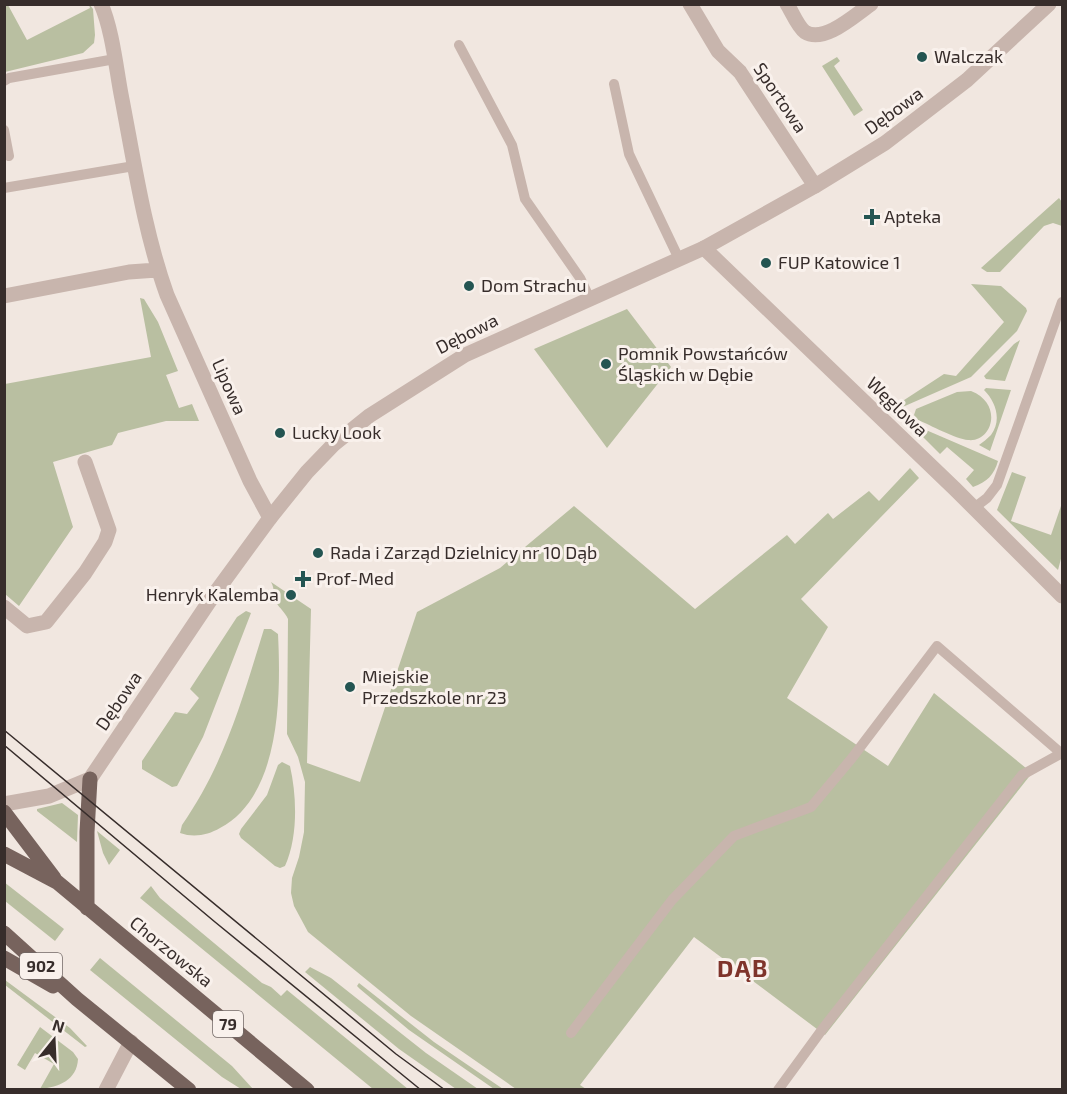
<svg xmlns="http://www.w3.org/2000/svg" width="1067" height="1094" font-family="'Exo 2',sans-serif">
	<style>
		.green { fill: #b9bfa1 }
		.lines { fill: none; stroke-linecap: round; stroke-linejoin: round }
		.service { stroke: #c8b5ad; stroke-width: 10 }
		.minor { stroke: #c8b5ad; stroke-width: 15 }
		.tertiary { stroke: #c8b5ad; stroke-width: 15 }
		.primary { stroke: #77635d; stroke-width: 15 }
		.tram { stroke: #372d2b; stroke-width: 1.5 }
		.poi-dot { fill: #245552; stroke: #f9f1ec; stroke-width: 2 }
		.labels { text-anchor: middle; stroke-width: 6; stroke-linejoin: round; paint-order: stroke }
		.shield { fill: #f9f1ec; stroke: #716865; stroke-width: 1.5 }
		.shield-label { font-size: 16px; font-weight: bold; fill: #372d2b }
		.poi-label { font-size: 18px; fill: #372d2b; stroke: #f9f1ec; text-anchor: start }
		.street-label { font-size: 18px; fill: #372d2b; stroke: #f9f1ec }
		.district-label { font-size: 24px; font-weight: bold; letter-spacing: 1.5px; fill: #7f342b; stroke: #f9f1ec }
	</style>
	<rect width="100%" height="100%" fill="#f1e7e0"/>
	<path class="green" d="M4,5H8L27,40L90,8L89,5H90L93,9L95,35L94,43L83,53L5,72Z
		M837,57L840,61L834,66L863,110L854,116L822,66Z
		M1059,198L1062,202V226L1053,223L1044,226L1000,272H987L981,268Z
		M971,284L1001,286L1026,308L1027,311L1017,331L971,377L898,409L895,406L944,374L956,376L1004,322Z
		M140,298L144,299L158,322L178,371L166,375L179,408L192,404L199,421H166L118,433L112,445L53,462L73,527L19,606L5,594V384L151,357Z
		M627,309L671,367L607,448L534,349Z
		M1020,340L1005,381L986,379L984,376L987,373L1014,344Z
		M986,388L1011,390L990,451L979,445C983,442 987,439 991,435C1002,420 996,402 984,390Z
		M971,391C1004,404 992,443 968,440C956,439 930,425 918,420L914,415L916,409L957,392Z
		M926,430L998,461C994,475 987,482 973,487L966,479L974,470L947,447L940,454L920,434L921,431Z
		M910,468L919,478L801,599L828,627L787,698L888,766L934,693L1032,773L825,1035L694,937L580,1085L586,1089H516L411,1016L308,932L294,906L291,893L292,878L299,857L304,832L305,782L298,757L287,734L288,619C285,612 280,609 276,602C273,595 275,589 271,582L311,609L307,763L360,782L417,612L500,568L574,506L695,609L787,535L795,544L828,513L833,519L869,491L879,501Z
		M1012,472L1026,477L1011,521L1051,535L1062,503V555L1058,570L997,510Z
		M246,611L251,613L203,737L177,786L172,787L142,769V761L175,712L187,714L199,698L190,689L237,617Z
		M264,629H271L278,634C281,694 281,796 220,828C208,835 194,838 180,833L182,825C225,763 242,700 264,629Z
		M282,762L290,766C297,797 298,837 285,866L280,868L275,866L241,838L239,834L241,829L267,795L278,765Z
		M62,803L78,815L77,842L37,811V809Z
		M97,831L120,850L109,865L103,853Z
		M4,882L64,929L55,941L5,901Z
		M151,886L160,898L262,983L271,987L281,996L287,990L408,1089H373L140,898Z
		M100,958L232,1066L253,1089H241L222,1077L90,970Z
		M310,967L331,978L426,1053L478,1089H456L399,1049L305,972Z
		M5,980L70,1028L87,1046L85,1047L5,985Z
		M359,983L434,1042L503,1089H494L409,1030L360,989L357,986Z
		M40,1027L73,1052L78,1059C77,1080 59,1087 40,1089L54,1064L35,1053L25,1070L17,1065Z"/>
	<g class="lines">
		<path class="service" d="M459,45L512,145L525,199L580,278L590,299
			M4,81L9,78L115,59
			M614,84L629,154L679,259
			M4,130L9,156
			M4,188L134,166
			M974,508L987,498L997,485L1062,302
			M571,1033L672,900L734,836L811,807L852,758L937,646L1062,754
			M778,1090L824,1027L1022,775L1062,753"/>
		<path class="minor" d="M101,4C112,29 116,67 121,94C134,161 144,231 167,295L250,481L270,518
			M690,4L718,51L740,72L815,186
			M787,4C792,12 798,27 805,32C824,44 855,15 871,4
			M704,248L955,489L1062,596
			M4,296L129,272L157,270
			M4,607L27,626L46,622L85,573L105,542L109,530L85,462
			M106,1090L131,1042"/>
		<path class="tertiary" d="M4,804L49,796L90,779L213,596L270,518L307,472L333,445L369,416L465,355L704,248L815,186L885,143L967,80L1049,4"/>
		<path class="primary" d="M4,812L54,878
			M4,854L57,882L307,1090
			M87,908V832L90,779
			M4,933L77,999L189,1090
			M4,958L53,986"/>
		<path class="tram" d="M4,730L396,1054L445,1090
			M4,745L215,922L421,1090"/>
	</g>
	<g class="poi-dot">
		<circle cx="922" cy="57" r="6"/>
		<path d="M869 208h6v6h6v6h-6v6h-6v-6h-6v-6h6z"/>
		<circle cx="766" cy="263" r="6"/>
		<circle cx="469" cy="286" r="6"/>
		<circle cx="606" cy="364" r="6"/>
		<circle cx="280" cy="433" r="6"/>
		<circle cx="318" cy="553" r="6"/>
		<path d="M300 570h6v6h6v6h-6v6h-6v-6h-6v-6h6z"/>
		<circle cx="291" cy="595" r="6"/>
		<circle cx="350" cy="687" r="6"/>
	</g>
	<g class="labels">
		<g class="shield">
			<rect x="20" y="953" width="42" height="26" rx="4.5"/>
			<rect x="213" y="1011" width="30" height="26" rx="4.5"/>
		</g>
		<g class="shield-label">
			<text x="41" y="972">902</text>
			<text x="228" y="1030">79</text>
		</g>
		<g class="poi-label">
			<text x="934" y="63">Walczak</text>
			<text x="884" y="223">Apteka</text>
			<text x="778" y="269">FUP Katowice 1</text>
			<text x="481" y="292">Dom Strachu</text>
			<text x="618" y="360">Pomnik Powstańców<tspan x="618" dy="21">Śląskich w Dębie</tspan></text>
			<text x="292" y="439">Lucky Look</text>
			<text x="330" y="559">Rada i Zarząd Dzielnicy nr 10 Dąb</text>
			<text x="316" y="585">Prof-Med</text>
			<text x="279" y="601" text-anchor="end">Henryk Kalemba</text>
			<text x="362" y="683">Miejskie<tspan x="362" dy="21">Przedszkole nr 23</tspan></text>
		</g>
		<g class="street-label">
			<text transform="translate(780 98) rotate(56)" y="6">Sportowa</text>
			<text transform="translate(894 111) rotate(-36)" y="6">Dębowa</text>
			<text transform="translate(467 334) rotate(-27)" y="6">Dębowa</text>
			<text transform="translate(229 387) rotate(66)" y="6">Lipowa</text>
			<text transform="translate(897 407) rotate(44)" y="6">Węglowa</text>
			<text transform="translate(119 701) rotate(-56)" y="6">Dębowa</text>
			<text transform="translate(171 952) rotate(39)" y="6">Chorzowska</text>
		</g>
		<g class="district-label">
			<text x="743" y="977">DĄB</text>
		</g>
	</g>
	<rect width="1067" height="1094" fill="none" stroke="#372d2b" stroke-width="12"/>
	<g transform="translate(54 1040) rotate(18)" stroke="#f9f1ec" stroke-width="4.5" paint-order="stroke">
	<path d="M0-4.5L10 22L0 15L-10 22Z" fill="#372d2b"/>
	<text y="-9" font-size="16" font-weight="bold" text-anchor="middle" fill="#372d2b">N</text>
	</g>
</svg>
